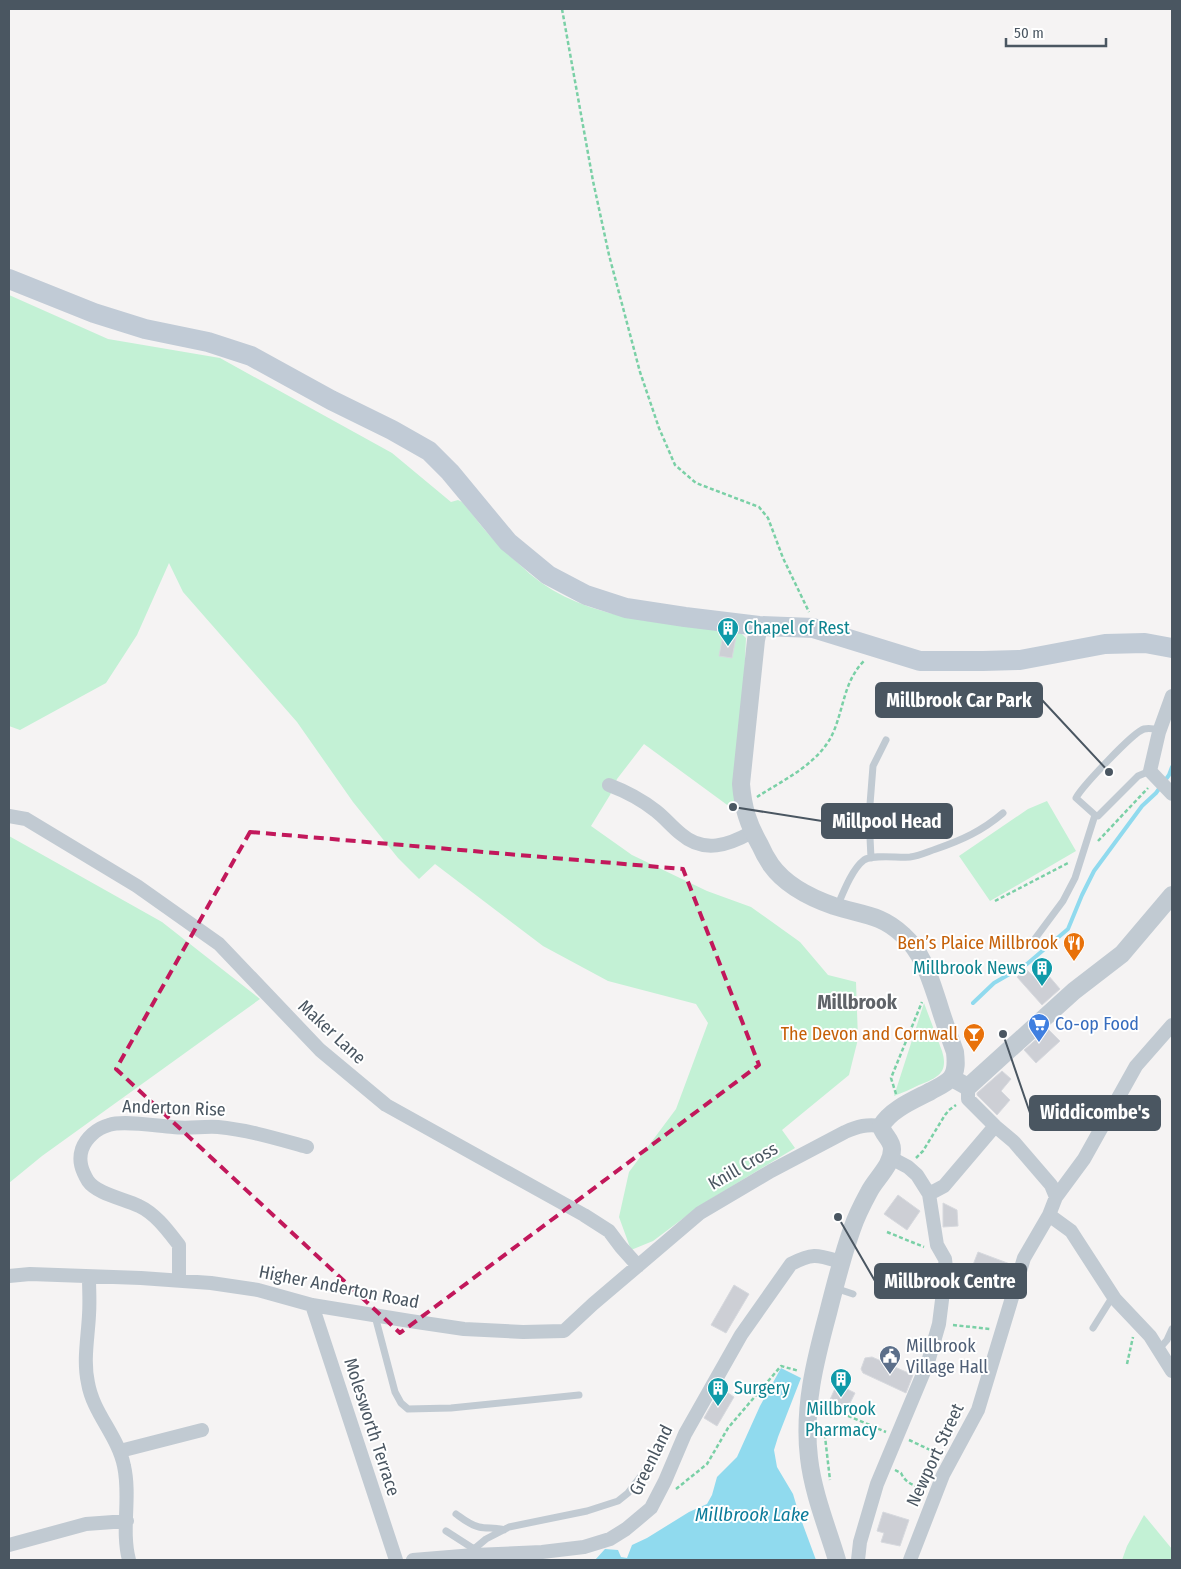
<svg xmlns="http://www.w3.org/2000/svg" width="1181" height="1569" font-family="'Fira Sans Condensed',sans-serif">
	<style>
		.green { fill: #c3f1d5 }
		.water { fill: #90daee }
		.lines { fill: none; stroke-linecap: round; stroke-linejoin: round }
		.stream { stroke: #90daee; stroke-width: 4 }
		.building { fill: #cdcfd5; stroke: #d7d9de }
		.path { stroke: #7ad0a6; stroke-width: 2.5; stroke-dasharray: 4 2.5; stroke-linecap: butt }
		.service { stroke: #c1cad2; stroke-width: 7 }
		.minor { stroke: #c1cad2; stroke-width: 14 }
		.tertiary { stroke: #c1cad2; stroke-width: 18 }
		.secondary { stroke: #c1cbd6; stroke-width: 20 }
		.marked { fill: none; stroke: #c2185b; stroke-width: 4; stroke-dasharray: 10 6; stroke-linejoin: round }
		.labels { text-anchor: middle; stroke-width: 4; stroke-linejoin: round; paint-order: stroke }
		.culture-label { font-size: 18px; fill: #0d838f; stroke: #fff; text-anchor: start }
		.food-label { font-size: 18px; fill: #c56008; stroke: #fff; text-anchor: end }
		.shop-label { font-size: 18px; fill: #366cbe; stroke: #fff; text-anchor: start }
		.street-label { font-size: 18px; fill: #4a5661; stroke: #fff }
		.service-label { font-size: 18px; fill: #4e5e75; stroke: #fff; text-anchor: start }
		.water-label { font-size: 19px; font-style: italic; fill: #0c7c9b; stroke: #fff }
		.quarter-label { font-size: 20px; font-weight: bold; fill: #5f6368; stroke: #fff }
		.leader { fill: none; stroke: #4a5661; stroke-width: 2 }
		.callout-dot { fill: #4a5661; stroke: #fff; stroke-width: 2 }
		.callout { fill: #4a5661; stroke: #4a5661; stroke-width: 2 }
		.callout-label { font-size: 19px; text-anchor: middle; font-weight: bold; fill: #fff }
	</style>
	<rect width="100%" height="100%" fill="#f5f3f3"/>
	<path class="green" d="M9,295L108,339L220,358L392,453L451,502L458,500L462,502C473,514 482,528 494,540C505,552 518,563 530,574C587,622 669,623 740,632L746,638L742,727L734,804L730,807L644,744L617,779L610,795L591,826L632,855L707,891L751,907L800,942L828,975L856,982L858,1039L849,1075L782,1130L795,1148L701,1205L653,1241L631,1250L619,1217L629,1172L676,1109L708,1023L696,1004L608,981L543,946L435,864L419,879L398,858L353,802L297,722L183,592L169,563L137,635L106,683L20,730L9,726Z
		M1047,801L1076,851L990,901L959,856L1028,809Z
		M9,836L162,922L260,999L42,1156L9,1183Z
		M924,1003L942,1051C949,1073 937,1078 919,1085C911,1089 902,1093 894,1096Z
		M1144,1515L1172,1549V1560H1122L1127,1546Z"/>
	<path class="water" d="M781,1368L801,1378L778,1437L774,1450L777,1467L793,1494L799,1514L816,1560H595L605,1549L618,1550L621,1557L627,1558L632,1545L647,1538L689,1512L707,1504L712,1495L717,1477L737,1457L760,1406Z"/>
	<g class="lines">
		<path class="stream" d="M973,1003L994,983L1027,964L1068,929L1082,895L1094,871L1142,806L1156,793L1169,775L1172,767"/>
	</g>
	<path class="building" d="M723,635L736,637L732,658L719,656Z
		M1026,969L1040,983L1048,975L1060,989L1042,1005L1017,977Z
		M1048,1029L1060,1041L1036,1063L1024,1050Z
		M1002,1071L1011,1079L1001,1091L1010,1100L997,1115L977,1095V1093Z
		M898,1195L920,1211L907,1230L884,1214Z
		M943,1203L957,1210L958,1226L943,1227Z
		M978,1252L1010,1264L1001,1287L969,1275Z
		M734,1285L749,1294L726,1333L711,1325Z
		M872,1357L913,1375L906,1393L863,1373L861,1369L865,1358Z
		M837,1384L855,1393L846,1411L828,1404Z
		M721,1388L734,1397L717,1426L704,1418Z
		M883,1512L909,1520L900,1546L881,1542L884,1533L877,1531Z"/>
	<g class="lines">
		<path class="path" d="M562,9L593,181L609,255L640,372L659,428L675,465L696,483L759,507L768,518L783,558L809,612
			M757,797C783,780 819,764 833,733C844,708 844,680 865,660
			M1098,841L1148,788
			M995,901L1070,862
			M896,1094L891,1078L922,1002
			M916,1158L923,1151L945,1115L949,1110L956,1105
			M887,1232L924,1247
			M953,1325L990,1329
			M1127,1364L1133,1337
			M823,1409L839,1412L886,1432
			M824,1428L830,1480
			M909,1440L941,1455
			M895,1470L901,1473C906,1484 914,1485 925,1489
			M676,1489L707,1464L728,1428L781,1366L799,1371"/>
		<path class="service" d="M1150,771L1138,776L1098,816L1095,815L1076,798C1081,788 1133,732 1144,729C1149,728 1155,729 1159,730
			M871,858L869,817L873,766L886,740
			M837,907C843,893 852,869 864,860C873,854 898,858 910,857C919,856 927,852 936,849C962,840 982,831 1003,813
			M1034,940L1063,901L1075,878L1095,815
			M835,1288L853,1294
			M375,1316L395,1392L401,1403L408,1409L451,1408L579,1395
			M1093,1328L1113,1296
			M1159,1349L1167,1340L1172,1329
			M456,1514C463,1519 470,1525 479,1527C487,1529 496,1527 504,1530
			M446,1531L474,1549
			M474,1555V1549L486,1539L509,1527L587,1511L618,1501L628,1493L651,1463"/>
		<path class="minor" d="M1172,696L1159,732L1150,771L1172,794
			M609,785C625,791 642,800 656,811C665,818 672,827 681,834C704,854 729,845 752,832
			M9,816L26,819L137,886L219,944L320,1050L386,1105L584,1215L609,1231L621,1247L638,1266
			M968,1087V1099L995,1126L1014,1142L1051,1185L1056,1197
			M929,1194L944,1186L995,1126
			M1049,1215L1071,1231L1115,1299L1150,1336L1172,1371
			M9,1276L30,1274L141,1278L211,1283L258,1290L312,1305L410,1321L464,1329L523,1332L564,1331L593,1304L700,1213L771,1171L845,1132C858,1126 867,1124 881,1126
			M89,1277C89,1289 90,1302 89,1315C88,1337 83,1361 88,1383C93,1413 118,1436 124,1466C131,1497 121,1530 129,1560
			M179,1280V1245C168,1231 156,1214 139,1206C125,1199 97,1194 88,1181C82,1171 78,1161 82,1149C86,1138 97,1128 109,1125C123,1120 157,1126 173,1127C188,1129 203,1126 218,1127C249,1130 278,1139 307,1147
			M312,1305L396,1560
			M120,1451L202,1430
			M9,1545L86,1524L127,1521
			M413,1560L474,1555L542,1552L584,1547L610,1539L626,1529L651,1508L665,1481L685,1434L741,1335L791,1264C813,1252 818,1255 841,1262
			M858,1560L860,1542L877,1484L928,1362L939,1324L946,1268L945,1259L937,1245L929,1194L917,1175L908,1167L891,1158
			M910,1560L943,1475L978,1410L1024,1258L1049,1215L1056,1197L1084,1159L1136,1066L1172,1025"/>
		<path class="tertiary" d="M759,626L756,640L741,784C743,808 748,824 760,845C763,852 767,859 771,865C786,886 811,898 834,906C862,915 881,914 903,935C923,953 930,978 938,1002C943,1019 949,1035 955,1052C956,1061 957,1071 951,1078C946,1084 938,1087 931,1091C914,1100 891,1109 881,1126C883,1135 892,1140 892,1149C892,1166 876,1178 869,1192C863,1203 856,1217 852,1229C842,1257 835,1285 828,1313C815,1361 803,1408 809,1458C813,1493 827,1527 837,1560
			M952,1078L968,1087L1074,991L1122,954L1172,895"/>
		<path class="secondary" d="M9,279L94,313L145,329L208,342L251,356L331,400L392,430L429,451L450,472L508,542L548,575L586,595L626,608L685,617L759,626L813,628L920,661H983L1020,660L1105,644L1145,643L1172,648"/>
	</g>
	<path class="marked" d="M250,832L683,869L759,1065L400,1333L116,1069Z"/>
	<defs>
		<g id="building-pin" transform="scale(1.125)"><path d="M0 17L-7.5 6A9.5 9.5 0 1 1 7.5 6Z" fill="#0f9aa8" stroke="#fff"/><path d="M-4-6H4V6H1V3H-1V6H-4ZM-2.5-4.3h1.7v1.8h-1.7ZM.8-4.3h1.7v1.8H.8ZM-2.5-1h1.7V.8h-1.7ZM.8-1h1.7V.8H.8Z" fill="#fff"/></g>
		<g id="restaurant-pin" transform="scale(1.125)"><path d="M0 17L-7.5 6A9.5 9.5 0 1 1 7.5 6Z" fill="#e8710a" stroke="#fff"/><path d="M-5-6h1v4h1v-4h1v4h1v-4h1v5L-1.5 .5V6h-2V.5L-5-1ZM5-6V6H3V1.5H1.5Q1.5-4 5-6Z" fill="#fff"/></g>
		<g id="supermarket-pin" transform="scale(1.125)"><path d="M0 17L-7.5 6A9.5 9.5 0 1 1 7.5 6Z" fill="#3f7fe0" stroke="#fff"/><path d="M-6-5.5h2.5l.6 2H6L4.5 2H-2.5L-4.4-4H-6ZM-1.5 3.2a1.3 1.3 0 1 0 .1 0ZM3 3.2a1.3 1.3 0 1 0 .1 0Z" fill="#fff"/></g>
		<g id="bar-pin" transform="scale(1.125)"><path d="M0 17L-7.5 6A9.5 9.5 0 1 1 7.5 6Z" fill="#e8710a" stroke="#fff"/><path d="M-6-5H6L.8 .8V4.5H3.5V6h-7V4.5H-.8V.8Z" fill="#fff"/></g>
		<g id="civic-pin" transform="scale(1.125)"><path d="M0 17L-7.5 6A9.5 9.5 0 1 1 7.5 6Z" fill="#5c6f8a" stroke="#fff"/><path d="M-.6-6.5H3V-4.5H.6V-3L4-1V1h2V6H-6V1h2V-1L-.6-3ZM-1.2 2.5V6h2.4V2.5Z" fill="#fff"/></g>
	</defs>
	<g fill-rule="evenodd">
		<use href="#building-pin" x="728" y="628"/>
		<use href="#restaurant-pin" x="1074" y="943"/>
		<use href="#building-pin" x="1042" y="968"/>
		<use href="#supermarket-pin" x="1039" y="1024"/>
		<use href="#bar-pin" x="974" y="1034"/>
		<use href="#civic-pin" x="890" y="1356"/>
		<use href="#building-pin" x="841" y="1379"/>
		<use href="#building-pin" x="718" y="1388"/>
	</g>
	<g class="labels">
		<g class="culture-label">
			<text x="744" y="634">Chapel of Rest</text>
			<text x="1026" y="974" text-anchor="end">Millbrook News</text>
			<text x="734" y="1394">Surgery</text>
			<text x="841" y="1415" text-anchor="middle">Millbrook<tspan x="841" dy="21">Pharmacy</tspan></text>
		</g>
		<g class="food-label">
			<text x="1058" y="949">Ben’s Plaice Millbrook</text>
			<text x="958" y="1040">The Devon and Cornwall</text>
		</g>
		<g class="shop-label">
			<text x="1055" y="1030">Co-op Food</text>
		</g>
		<g class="street-label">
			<text transform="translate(332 1032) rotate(43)" y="6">Maker Lane</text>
			<text transform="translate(174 1108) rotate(2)" y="6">Anderton Rise</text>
			<text transform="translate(743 1166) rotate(-30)" y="6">Knill Cross</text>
			<text transform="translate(339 1287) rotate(11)" y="6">Higher Anderton Road</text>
			<text transform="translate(372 1427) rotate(72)" y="6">Molesworth Terrace</text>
			<text transform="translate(935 1455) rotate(-65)" y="6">Newport Street</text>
			<text transform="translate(651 1460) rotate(-64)" y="6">Greenland</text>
		</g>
		<g class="service-label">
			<text x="906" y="1352">Millbrook<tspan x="906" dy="21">Village Hall</tspan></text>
		</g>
		<g class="water-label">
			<text x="752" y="1521">Millbrook Lake</text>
		</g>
		<g class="quarter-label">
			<text x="857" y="1009">Millbrook</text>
		</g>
	</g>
	<path class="leader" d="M1109 772L1042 700M733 807L822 821M1003 1034L1030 1113M838 1217L875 1281"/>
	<g class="callout-dot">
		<circle cx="1109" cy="772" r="5"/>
		<circle cx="733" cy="807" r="5"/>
		<circle cx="1003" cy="1034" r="5"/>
		<circle cx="838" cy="1217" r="5"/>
	</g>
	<g class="callout">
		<rect x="876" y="683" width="166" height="34" rx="5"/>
		<rect x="822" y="804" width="130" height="34" rx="5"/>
		<rect x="1030" y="1096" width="130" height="34" rx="5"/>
		<rect x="875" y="1264" width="151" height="34" rx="5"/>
	</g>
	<g class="callout-label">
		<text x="959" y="707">Millbrook Car Park</text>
		<text x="887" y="828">Millpool Head</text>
		<text x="1095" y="1119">Widdicombe's</text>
		<text x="950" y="1288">Millbrook Centre</text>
	</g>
	<rect width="1181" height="1569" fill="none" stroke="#4a5661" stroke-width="20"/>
	<path d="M1006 38v8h100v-8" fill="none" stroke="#4a5661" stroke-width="2.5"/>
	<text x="1014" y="38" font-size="15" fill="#4a5661" stroke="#ffffff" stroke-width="4" paint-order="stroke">50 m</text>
</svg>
